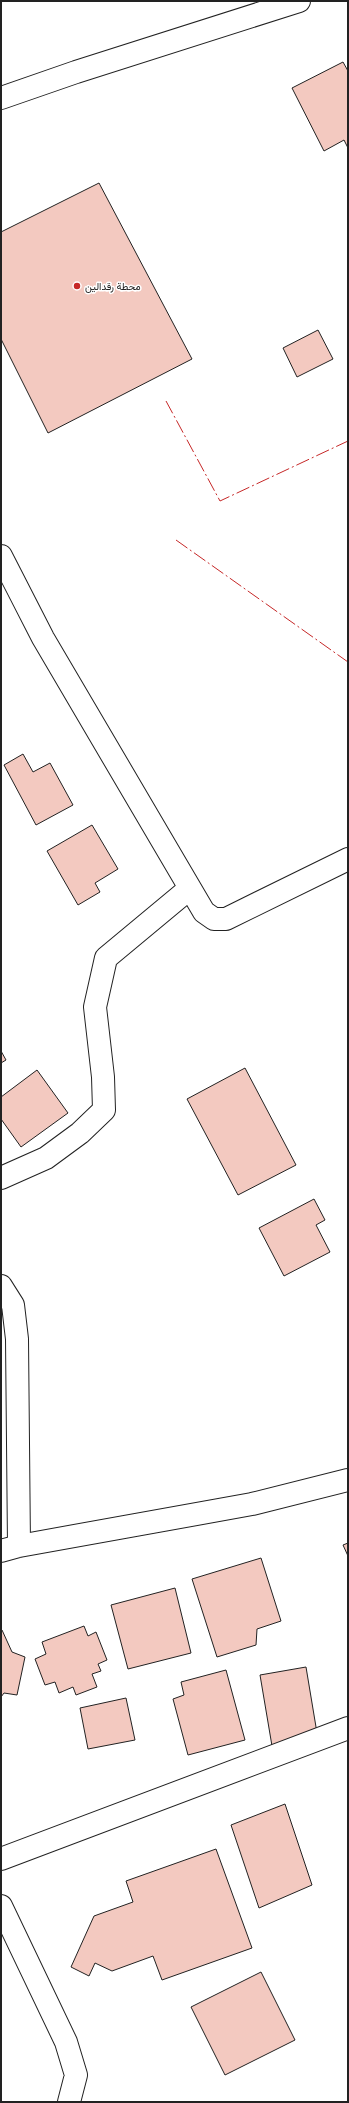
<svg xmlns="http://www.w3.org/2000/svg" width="349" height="2103" font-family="Mulish,Vazirmatn,sans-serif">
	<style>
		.building { fill: #f3c9c0; stroke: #222 }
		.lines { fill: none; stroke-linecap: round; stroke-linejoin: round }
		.street-casing { stroke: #222; stroke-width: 24 }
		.secondary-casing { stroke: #222; stroke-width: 24 }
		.street { stroke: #fff; stroke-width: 22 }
		.secondary { stroke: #fff; stroke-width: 22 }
		.power { stroke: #c62828; stroke-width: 1; stroke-dasharray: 14 3 2 3; stroke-linecap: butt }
		.poi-dot { fill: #c62828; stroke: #fff; stroke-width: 1.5 }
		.labels { text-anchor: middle; stroke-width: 3; stroke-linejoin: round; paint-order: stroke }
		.poi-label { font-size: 10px; fill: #222; stroke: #fff; text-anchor: start }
	</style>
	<rect width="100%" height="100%" fill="#fff"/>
	<path class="building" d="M343,62L348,71V148L344,140L324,151L292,88Z
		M99,183L192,359L48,433L1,339V232Z
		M318,330L333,359L297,377L283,348Z
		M23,754L33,772L50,763L73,805L36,825L4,765Z
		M92,825L118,869L95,883L100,892L78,905L47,851Z
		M1,1051L6,1060L1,1063Z
		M245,1068L296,1165L238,1195L187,1099Z
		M37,1070L68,1113L21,1147L1,1119V1097Z
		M314,1199L325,1220L316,1225L330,1252L284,1276L259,1228Z
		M348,1543V1556L343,1545Z
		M261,1558L281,1621L257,1629L256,1645L217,1657L192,1579Z
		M175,1588L191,1653L128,1669L111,1605Z
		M84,1626L88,1636L96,1632L107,1660L98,1664L101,1671L92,1674L97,1687L76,1695L73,1687L59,1693L55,1682L45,1685L35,1659L46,1654L42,1642Z
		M1,1630H2L12,1652L25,1657L17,1695L4,1693L1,1697Z
		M306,1667L318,1739L272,1746L260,1675Z
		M226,1670L245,1740L188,1755L173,1699L184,1695L181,1682Z
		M126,1698L135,1740L88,1749L80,1708Z
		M285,1804L312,1885L259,1908L231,1825Z
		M216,1849L252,1948L162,1980L153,1956L112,1971L95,1963L89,1976L71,1967L94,1916L133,1902L126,1881Z
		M261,1972L295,2040L225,2075L191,2007Z"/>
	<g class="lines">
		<g class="street-casing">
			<path id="street" d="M1,556L43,638L204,912L214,919H226L348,859
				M1,1178L46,1158L80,1133L104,1110L103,1077L95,1007L106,958L189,889
				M1,1286L13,1305L17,1339L19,1546
				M1,1551L19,1546L252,1504L348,1480
				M1,1859L348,1728
				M1,1906L66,2042L76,2075L69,2102"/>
		</g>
		<g class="secondary-casing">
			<path id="secondary" d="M1,98L76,72L299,1"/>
		</g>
		<use href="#street" class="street"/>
		<use href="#secondary" class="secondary"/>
		<path class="power" d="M166,401L220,501L348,441
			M176,540L348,662"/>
	</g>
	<circle class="poi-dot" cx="77" cy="286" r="4"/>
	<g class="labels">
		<g class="poi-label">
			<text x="85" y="290">محطة رقدالين</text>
		</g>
	</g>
	<rect width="349" height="2103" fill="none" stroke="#222222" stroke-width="4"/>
</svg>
